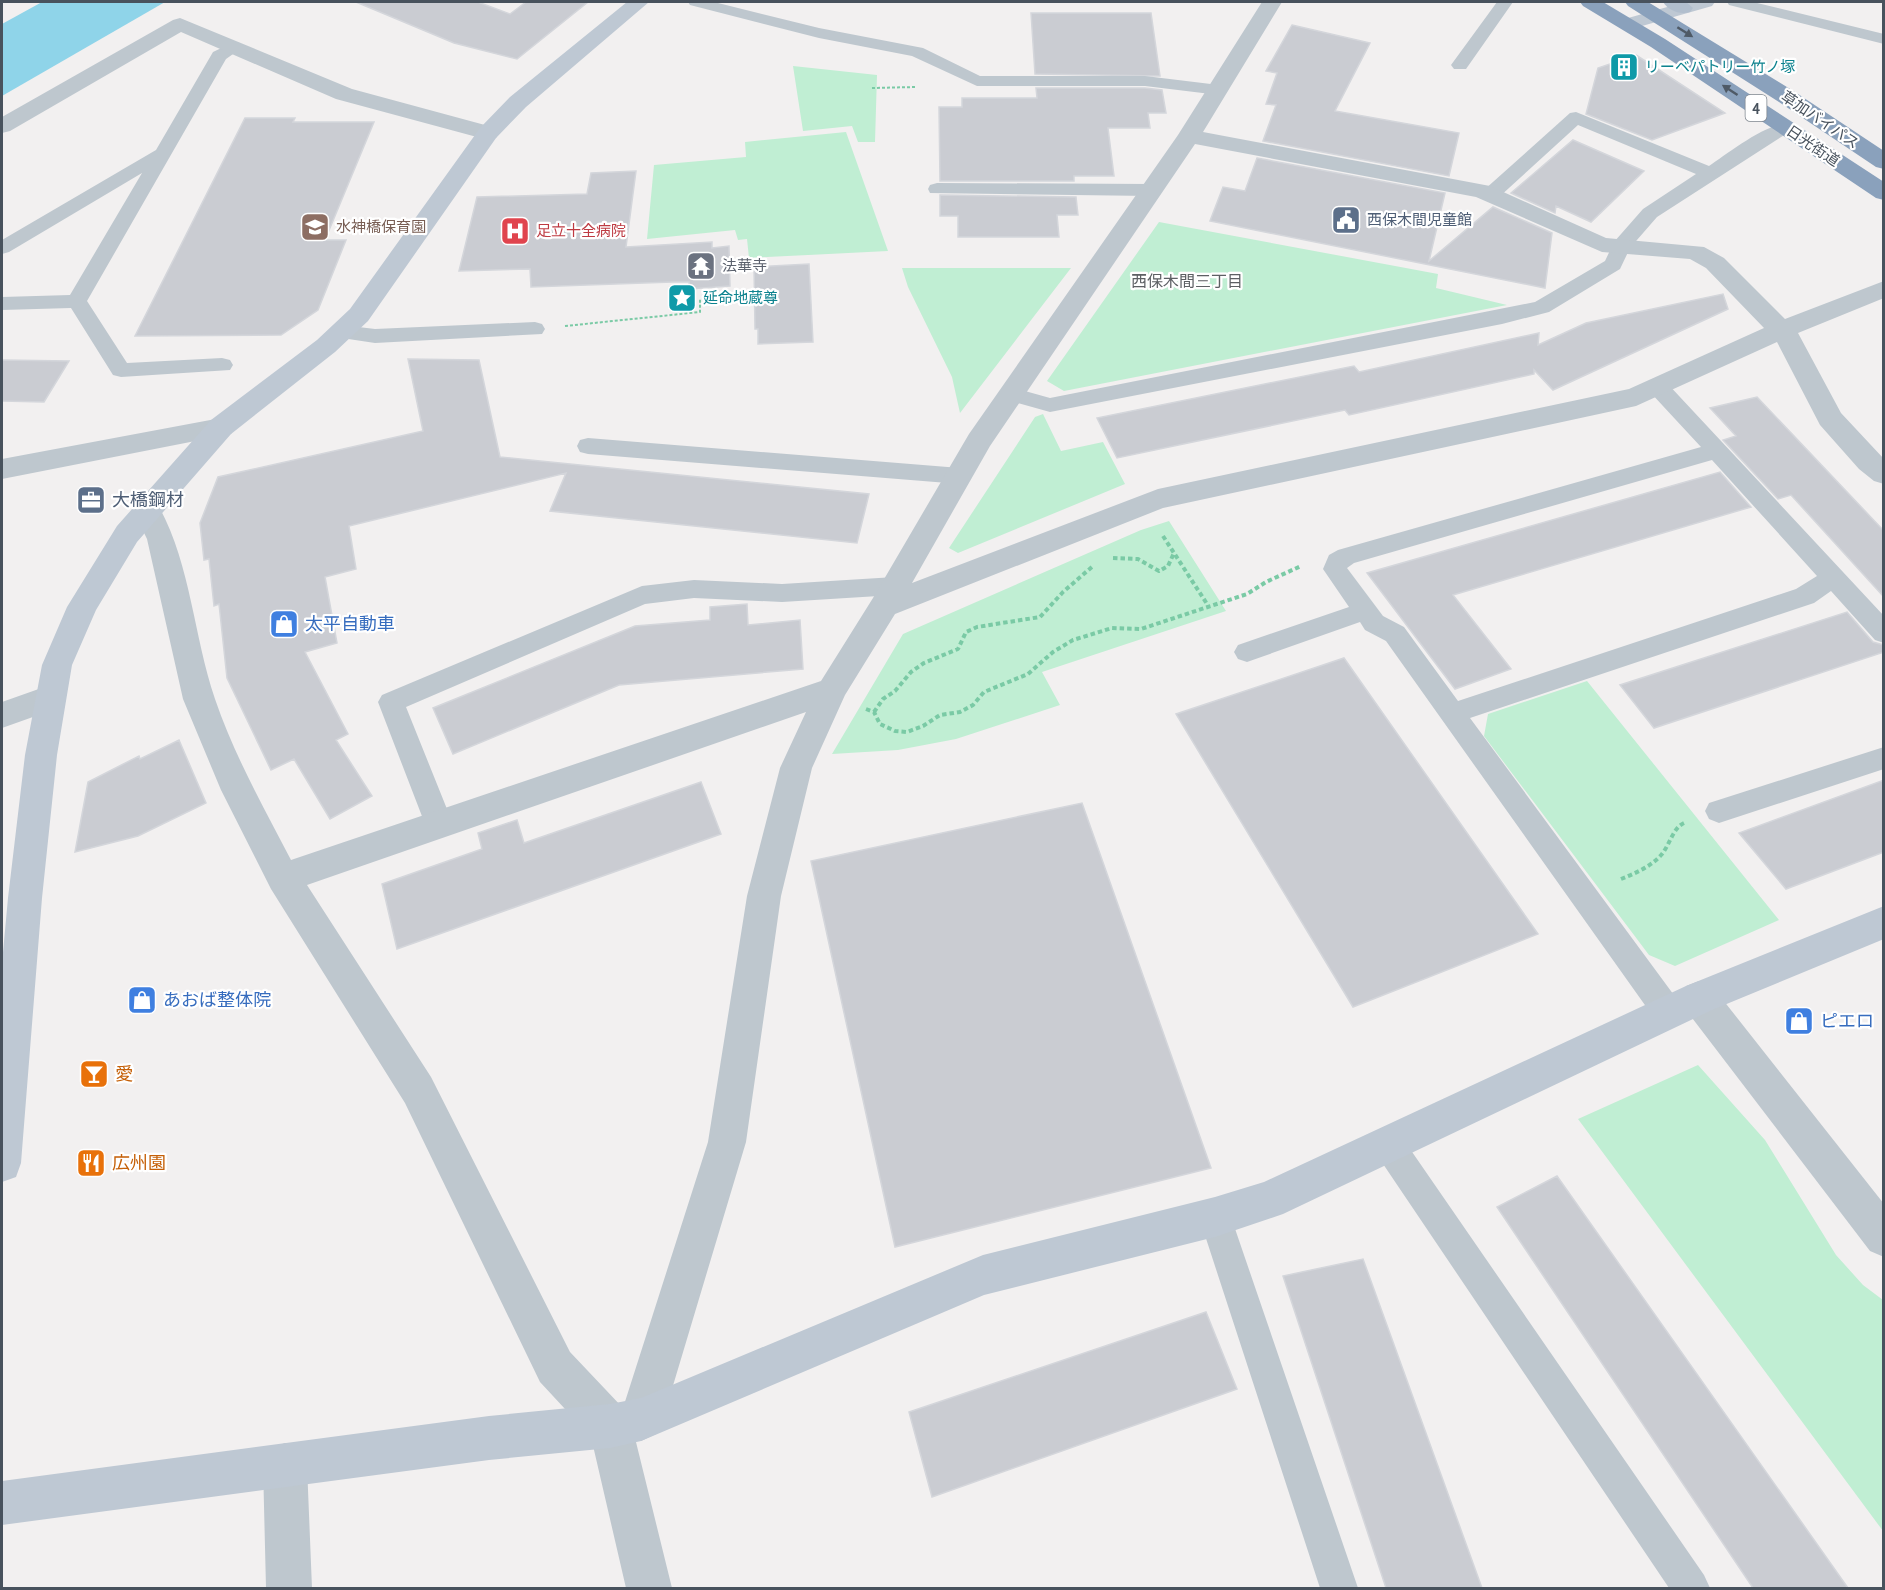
<svg xmlns="http://www.w3.org/2000/svg" width="1885" height="1590" font-family="'PT Sans Narrow','Noto Sans JP',sans-serif">
	<style>
		.green { fill: #c0eed3 }
		.water { fill: #8fd4e9 }
		.building { fill: #caccd2; stroke: #d4d6db; stroke-width: 1.5 }
		.lines { fill: none; stroke-linecap: round; stroke-linejoin: round }
		.path-far1 { stroke: #7acaa5; stroke-width: 2; stroke-dasharray: 3 2; stroke-linecap: butt }
		.path { stroke: #7acaa5; stroke-width: 4; stroke-dasharray: 4.5 3; stroke-linecap: butt }
		.lane { fill: #bec7ce; fill-rule: evenodd }
		.street { fill: #bec7ce; fill-rule: evenodd }
		.secondary { fill: #bec8d3; fill-rule: evenodd }
		.primary { fill: #b1becd; fill-rule: evenodd }
		.highway { fill: #8aa1bc; fill-rule: evenodd }
		.oneway { fill: #4f5a66 }
		.labels { text-anchor: middle; stroke-width: 4.5; stroke-linejoin: round; paint-order: stroke }
		.far-culture-label { font-size: 15px; fill: #0d838f; stroke: #fff; text-anchor: start }
		.far-street-label { font-size: 15px; fill: #48525d; stroke: #fff }
		.far-service-label { font-size: 15px; fill: #4e5e75; stroke: #fff; text-anchor: start }
		.far-education-label { font-size: 15px; fill: #785e54; stroke: #fff; text-anchor: start }
		.far-health-label { font-size: 15px; fill: #be3a42; stroke: #fff; text-anchor: start }
		.far-worship-label { font-size: 15px; fill: #5b616d; stroke: #fff; text-anchor: start }
		.shield { fill: #fff; stroke: #7f868e; stroke-width: 1.5 }
		.shield-label { font-size: 16px; font-weight: bold; fill: #48525d }
		.far-neighbourhood-label { font-size: 16px; fill: #5d6064; stroke: #fff }
		.service-label { font-size: 18px; fill: #4e5e75; stroke: #fff; text-anchor: start }
		.shop-label { font-size: 18px; fill: #366cbe; stroke: #fff; text-anchor: start }
		.food-label { font-size: 18px; fill: #c56008; stroke: #fff; text-anchor: start }
	</style>
	<rect width="100%" height="100%" fill="#f2f0f0"/>
	<path class="green" d="M793,66L877,75L875,142H858L852,126L803,131Z
		M846,132L888,251L749,258L747,239L738,240L735,230L647,239L654,165L746,157L745,142Z
		M1159,222L1438,274L1436,288L1507,305L1064,391L1047,381Z
		M902,268H1071L960,413L952,377L908,287Z
		M1043,414L1061,451L1103,442L1125,484L958,553L949,548L1035,417Z
		M1169,521L1226,611L1042,672L1060,705L956,739L898,750L832,754L903,634L1141,530Z
		M1587,681L1779,920L1675,966L1649,955L1484,736L1488,714Z
		M1698,1065L1765,1140L1836,1255L1863,1285L1883,1300V1531L1578,1119Z"/>
	<path class="water" d="M42,2H165L2,96V24Z"/>
	<path class="building" d="M356,2H478L510,14L526,2H588L517,59L454,43Z
		M1031,13H1151L1160,76L1035,74Z
		M1292,25L1370,43L1335,111L1459,133L1449,176L1263,141L1276,105L1266,104L1277,73L1266,71Z
		M1636,55L1725,113L1652,140L1586,114L1598,68Z
		M1036,88H1145L1162,90L1166,113H1148L1150,128H1108L1114,176H1074V181H940L939,107H962V98H1037Z
		M245,118H295L293,122H374L325,240H346L318,310L281,335L135,336Z
		M1573,140L1644,171L1591,222L1556,206L1555,213L1511,193Z
		M1257,158L1445,193L1429,261L1493,207L1552,233L1545,288L1210,221L1223,187L1245,191Z
		M636,171L626,247L712,242V248L729,246L730,286L689,289V282H673L531,287L530,269L459,271L477,197L587,194L591,173Z
		M940,195L1076,197L1078,215H1057L1059,237H958V216H940Z
		M809,264L813,342L758,344V329H755L754,267Z
		M1723,294L1728,309L1553,390L1534,370V374L1349,415L1345,410L1117,458L1097,418L1354,366L1359,372L1539,333L1538,345L1586,323Z
		M408,359L479,360L500,457L869,494L857,543L550,511L566,473L349,526L356,569L325,577L337,643L305,652L348,734L336,740L372,796L330,819L294,759L271,770L227,678L219,604L214,606L209,559L204,560L200,523L218,477L423,431Z
		M2,360L69,361L44,402L2,401Z
		M1757,397L1884,531V597L1791,495L1778,499L1723,440L1736,436L1710,408Z
		M1720,472L1751,507L1453,595L1511,669L1455,689L1367,573Z
		M747,604L748,625L800,620L803,669L619,685L453,754L433,708L635,626L710,620V607Z
		M1847,612L1873,642L1884,645V652L1654,728L1620,685Z
		M1344,658L1538,934L1353,1007L1176,714Z
		M179,740L206,803L138,836L75,852L88,782L139,756L140,759Z
		M1884,780V852L1786,889L1739,833Z
		M701,782L721,834L397,949L382,884L482,849L478,833L517,820L524,843Z
		M1082,803L1211,1168L895,1247L811,861Z
		M1557,1176L1848,1588H1753L1497,1207Z
		M1363,1259L1482,1588H1386L1283,1276Z
		M1206,1312L1237,1389L932,1497L909,1412Z"/>
	<g class="lines">
		<path class="path-far1" d="M872,88L916,87
			M565,326L700,312V298"/>
		<path class="path" d="M1163,536L1209,607
			M1113,558L1138,559L1159,571L1168,566L1174,553
			M866,709L874,712L880,724L895,731L907,732L923,726L940,715L960,712L973,705L984,692L1028,674L1053,652L1073,640L1112,628L1141,629L1247,594L1266,582L1301,566
			M874,712L883,699L895,691L911,672L924,663L958,649L966,632L977,627L1040,617L1063,592L1093,566
			M1621,879C1636,873 1652,866 1662,854C1670,844 1673,828 1684,823"/>
		<path class="lane" d="M688,2H714L819,28L923,48L980,76H1145L1219,85L1225,86L1228,90L1225,94L1219,95L1145,86H977L912,56L819,38L690,5Z
			M1497,2H1513L1466,69H1454L1451,65Z
			M1727,2H1753L1884,34V44L1729,5Z
			M234,42L240,43L243,47L226,59L87,301L127,363L222,358L230,360L233,365L230,370L121,377L113,375L71,308L2,310V297L70,295L142,173L9,252L2,254V240L156,150L213,52Z
			M1576,112L1709,166C1727,154 1771,119 1792,124L1795,128L1657,217L1630,248L1620,269L1549,312L1502,324L1050,412L1003,399L1000,394L1003,389L1011,387L1050,398L1535,302L1605,261L1614,242L1643,209L1696,174L1578,125L1498,198H1484L1481,194L1484,190L1570,113Z
			M937,183L1151,184L1158,186L1160,190L1158,194L1151,196L930,193L928,189L930,185Z
			M535,322L542,324L545,329L542,334L375,343L335,337L332,332L335,327L342,325L375,329Z
			M1658,380L1666,382L1884,616V643L1875,640L1831,591L1814,603L1470,718L1679,1002L1683,1012L1679,1022L1668,1026L1657,1022L1386,641L1365,630L1360,622L1247,662L1238,659L1234,652L1238,645L1349,607L1323,569L1329,555L1338,550L1701,447L1650,392L1647,387L1650,382ZM1712,460L1817,576L1796,589L1458,701L1404,627L1383,616L1347,568L1354,563Z
			M588,438L960,468L968,470L971,476L968,482L960,484L588,454L580,452L577,446L580,440Z
			M895,577L904,579L907,586L904,593L895,595L782,602L694,598L645,604L406,707L453,824L449,832L439,836L429,832L425,824L378,702L382,695L642,586L694,580L782,584Z
			M1884,747V769L1719,823L1709,819L1705,811L1709,803Z
			M1388,1128L1399,1133L1704,1575L1710,1588H1669L1377,1155L1372,1144L1377,1133Z
			M1215,1201L1227,1205L1231,1217L1358,1588H1320L1199,1217L1203,1205Z"/>
		<path class="street" d="M1262,2H1282L1203,132L1490,186L1606,238L1704,247L1724,258L1785,319L1884,281V298L1798,333L1841,413L1884,459V484L1874,481L1859,469L1820,425L1777,342L1636,406L1163,508L895,614L845,695L812,768L781,896L746,1142L663,1419L656,1434L641,1441L635,1438L672,1588H626L591,1437L540,1382L405,1103L271,889L221,790L183,699L147,539L133,510L137,503L147,500L157,503C191,563 193,634 215,699C234,755 264,808 291,860L821,681L873,598L969,434L1178,135ZM1195,144L1476,197L1602,252L1690,259L1706,268L1764,328L1629,389L1158,489L912,583L990,446ZM806,712L780,768L747,896L708,1142L623,1408L570,1352L431,1077L307,885Z
			M180,18L352,89L496,128L499,133L496,138L488,140L336,99L181,32L10,131L2,133V117L173,20Z
			M221,418L231,420L235,427L231,434L2,479V459Z
			M50,685L61,689L66,698L61,707L2,728V702Z
			M1699,981L1712,986L1884,1204V1257L1870,1251L1686,1010L1681,998L1686,986Z
			M285,1443L301,1449L307,1465L312,1588H266L263,1465L269,1449Z"/>
		<path class="secondary" d="M627,2H649L526,107L496,138L368,321L335,352L231,434L137,542L96,610L72,665L57,755L42,898L21,1163L16,1177L2,1182V963L8,898L25,755L42,665L67,607L117,526L211,420L317,340L350,309L480,128L510,97Z
			M1685,2H1715L1712,6L1628,30L1621,28L1618,24L1621,20Z
			M1884,906V939L1712,1010L1283,1214L1215,1237L984,1295L641,1441L610,1448L489,1460L2,1525V1481L489,1416L610,1404L641,1398L983,1255L1215,1197L1264,1182L1686,986Z"/>
		<path class="primary" d="M1663,2H1686L1693,8L1690,12C1680,15 1669,11 1663,2Z"/>
		<path class="highway" d="M1580,2H1603L1665,39L1884,182V200L1876,198L1651,47L1583,6Z
			M1625,2H1648L1795,92L1884,151V169L1876,167L1779,102L1628,6Z"/>
	</g>
	<defs><path id="oneway-solid" d="M-6-.8H1V-3.2L6.5 0L1 3.2V.8H-6Z" transform="scale(1.5)"/></defs>
	<g class="oneway">
		<use href="#oneway-solid" transform="translate(1685 32) rotate(32)"/>
		<use href="#oneway-solid" transform="translate(1730 90) rotate(-147)"/>
	</g>
	<defs>
		<g id="building-square" transform="scale(1.5)"><rect x="-9" y="-9" width="18" height="18" rx="4" fill="#0f9aa8" stroke="#fff"/><path d="M-4-6H4V6H1V3H-1V6H-4ZM-2.5-4.3h1.7v1.8h-1.7ZM.8-4.3h1.7v1.8H.8ZM-2.5-1h1.7V.8h-1.7ZM.8-1h1.7V.8H.8Z" fill="#fff"/></g>
		<g id="civic-square" transform="scale(1.5)"><rect x="-9" y="-9" width="18" height="18" rx="4" fill="#5c6f8a" stroke="#fff"/><path d="M-.6-6.5H3V-4.5H.6V-3L4-1V1h2V6H-6V1h2V-1L-.6-3ZM-1.2 2.5V6h2.4V2.5Z" fill="#fff"/></g>
		<g id="school-square" transform="scale(1.5)"><rect x="-9" y="-9" width="18" height="18" rx="4" fill="#8d6e63" stroke="#fff"/><path d="M0-5L7-2L0 1L-7-2ZM-4 1L0 2.5L4 1V4Q0 6-4 4Z" fill="#fff"/></g>
		<g id="hospital-square" transform="scale(1.5)"><rect x="-9" y="-9" width="18" height="18" rx="4" fill="#e0444e" stroke="#fff"/><path d="M-5-5h3v3.5h4V-5h3V5h-3V1.5h-4V5h-3Z" fill="#fff"/></g>
		<g id="temple-square" transform="scale(1.5)"><rect x="-9" y="-9" width="18" height="18" rx="4" fill="#6b7280" stroke="#fff"/><path d="M0-6L5-2H3V0L6.5 2.5H4V6H1.5V3h-3V6H-4V2.5H-6.5L-3 0V-2H-5Z" fill="#fff"/></g>
		<g id="sight-square" transform="scale(1.5)"><rect x="-9" y="-9" width="18" height="18" rx="4" fill="#0f9aa8" stroke="#fff"/><path d="M0-6L1.8-2.2L6-1.7L2.9 1.2L3.7 5.4L0 3.3L-3.7 5.4L-2.9 1.2L-6-1.7L-1.8-2.2Z" fill="#fff"/></g>
		<g id="office-square" transform="scale(1.5)"><rect x="-9" y="-9" width="18" height="18" rx="4" fill="#5c6f8a" stroke="#fff"/><path d="M-6-3h4V-5.5h4V-3h4V5H-6ZM-1-4.5V-3h2v-1.5ZM-6 0V1H6V0Z" fill="#fff"/></g>
		<g id="shop-square" transform="scale(1.5)"><rect x="-9" y="-9" width="18" height="18" rx="4" fill="#3f7fe0" stroke="#fff"/><path d="M-5-2.5h2.3a2.7 3.5 0 0 1 5.4 0H5L5.5 6h-11ZM-1.5-2.5h3a1.5 2.3 0 0 0-3 0Z" fill="#fff"/></g>
		<g id="bar-square" transform="scale(1.5)"><rect x="-9" y="-9" width="18" height="18" rx="4" fill="#e8710a" stroke="#fff"/><path d="M-6-5H6L.8 .8V4.5H3.5V6h-7V4.5H-.8V.8Z" fill="#fff"/></g>
		<g id="restaurant-square" transform="scale(1.5)"><rect x="-9" y="-9" width="18" height="18" rx="4" fill="#e8710a" stroke="#fff"/><path d="M-5-6h1v4h1v-4h1v4h1v-4h1v5L-1.5 .5V6h-2V.5L-5-1ZM5-6V6H3V1.5H1.5Q1.5-4 5-6Z" fill="#fff"/></g>
	</defs>
	<g fill-rule="evenodd">
		<use href="#building-square" x="1624" y="67"/>
		<use href="#civic-square" x="1346" y="220"/>
		<use href="#school-square" x="315" y="227"/>
		<use href="#hospital-square" x="515" y="231"/>
		<use href="#temple-square" x="701" y="266"/>
		<use href="#sight-square" x="682" y="298"/>
		<use href="#office-square" x="91" y="500"/>
		<use href="#shop-square" x="284" y="624"/>
		<use href="#shop-square" x="142" y="1000"/>
		<use href="#shop-square" x="1799" y="1021"/>
		<use href="#bar-square" x="94" y="1074"/>
		<use href="#restaurant-square" x="91" y="1163"/>
	</g>
	<g class="labels">
		<g class="far-culture-label">
			<text x="1645" y="72">リーベパトリー竹ノ塚</text>
			<text x="703" y="303">延命地蔵尊</text>
		</g>
		<g class="far-street-label">
			<text transform="translate(1820 120) rotate(34)" y="5">草加バイパス</text>
			<text transform="translate(1813 146) rotate(34)" y="5">日光街道</text>
		</g>
		<g class="far-service-label">
			<text x="1367" y="225">西保木間児童館</text>
		</g>
		<g class="far-education-label">
			<text x="336" y="232">水神橋保育園</text>
		</g>
		<g class="far-health-label">
			<text x="536" y="236">足立十全病院</text>
		</g>
		<g class="far-worship-label">
			<text x="722" y="271">法華寺</text>
		</g>
		<rect class="shield" x="1745.5" y="95" width="21" height="26" rx="4.5"/>
		<g class="shield-label">
			<text x="1756" y="114">4</text>
		</g>
		<g class="far-neighbourhood-label">
			<text x="1187" y="287">西保木間三丁目</text>
		</g>
		<g class="service-label">
			<text x="112" y="506">大橋鋼材</text>
		</g>
		<g class="shop-label">
			<text x="305" y="630">太平自動車</text>
			<text x="163" y="1006">あおば整体院</text>
			<text x="1820" y="1027">ピエロ</text>
		</g>
		<g class="food-label">
			<text x="115" y="1080">愛</text>
			<text x="112" y="1169">広州園</text>
		</g>
	</g>
	<rect width="1885" height="1590" fill="none" stroke="#48525d" stroke-width="6"/>
</svg>
